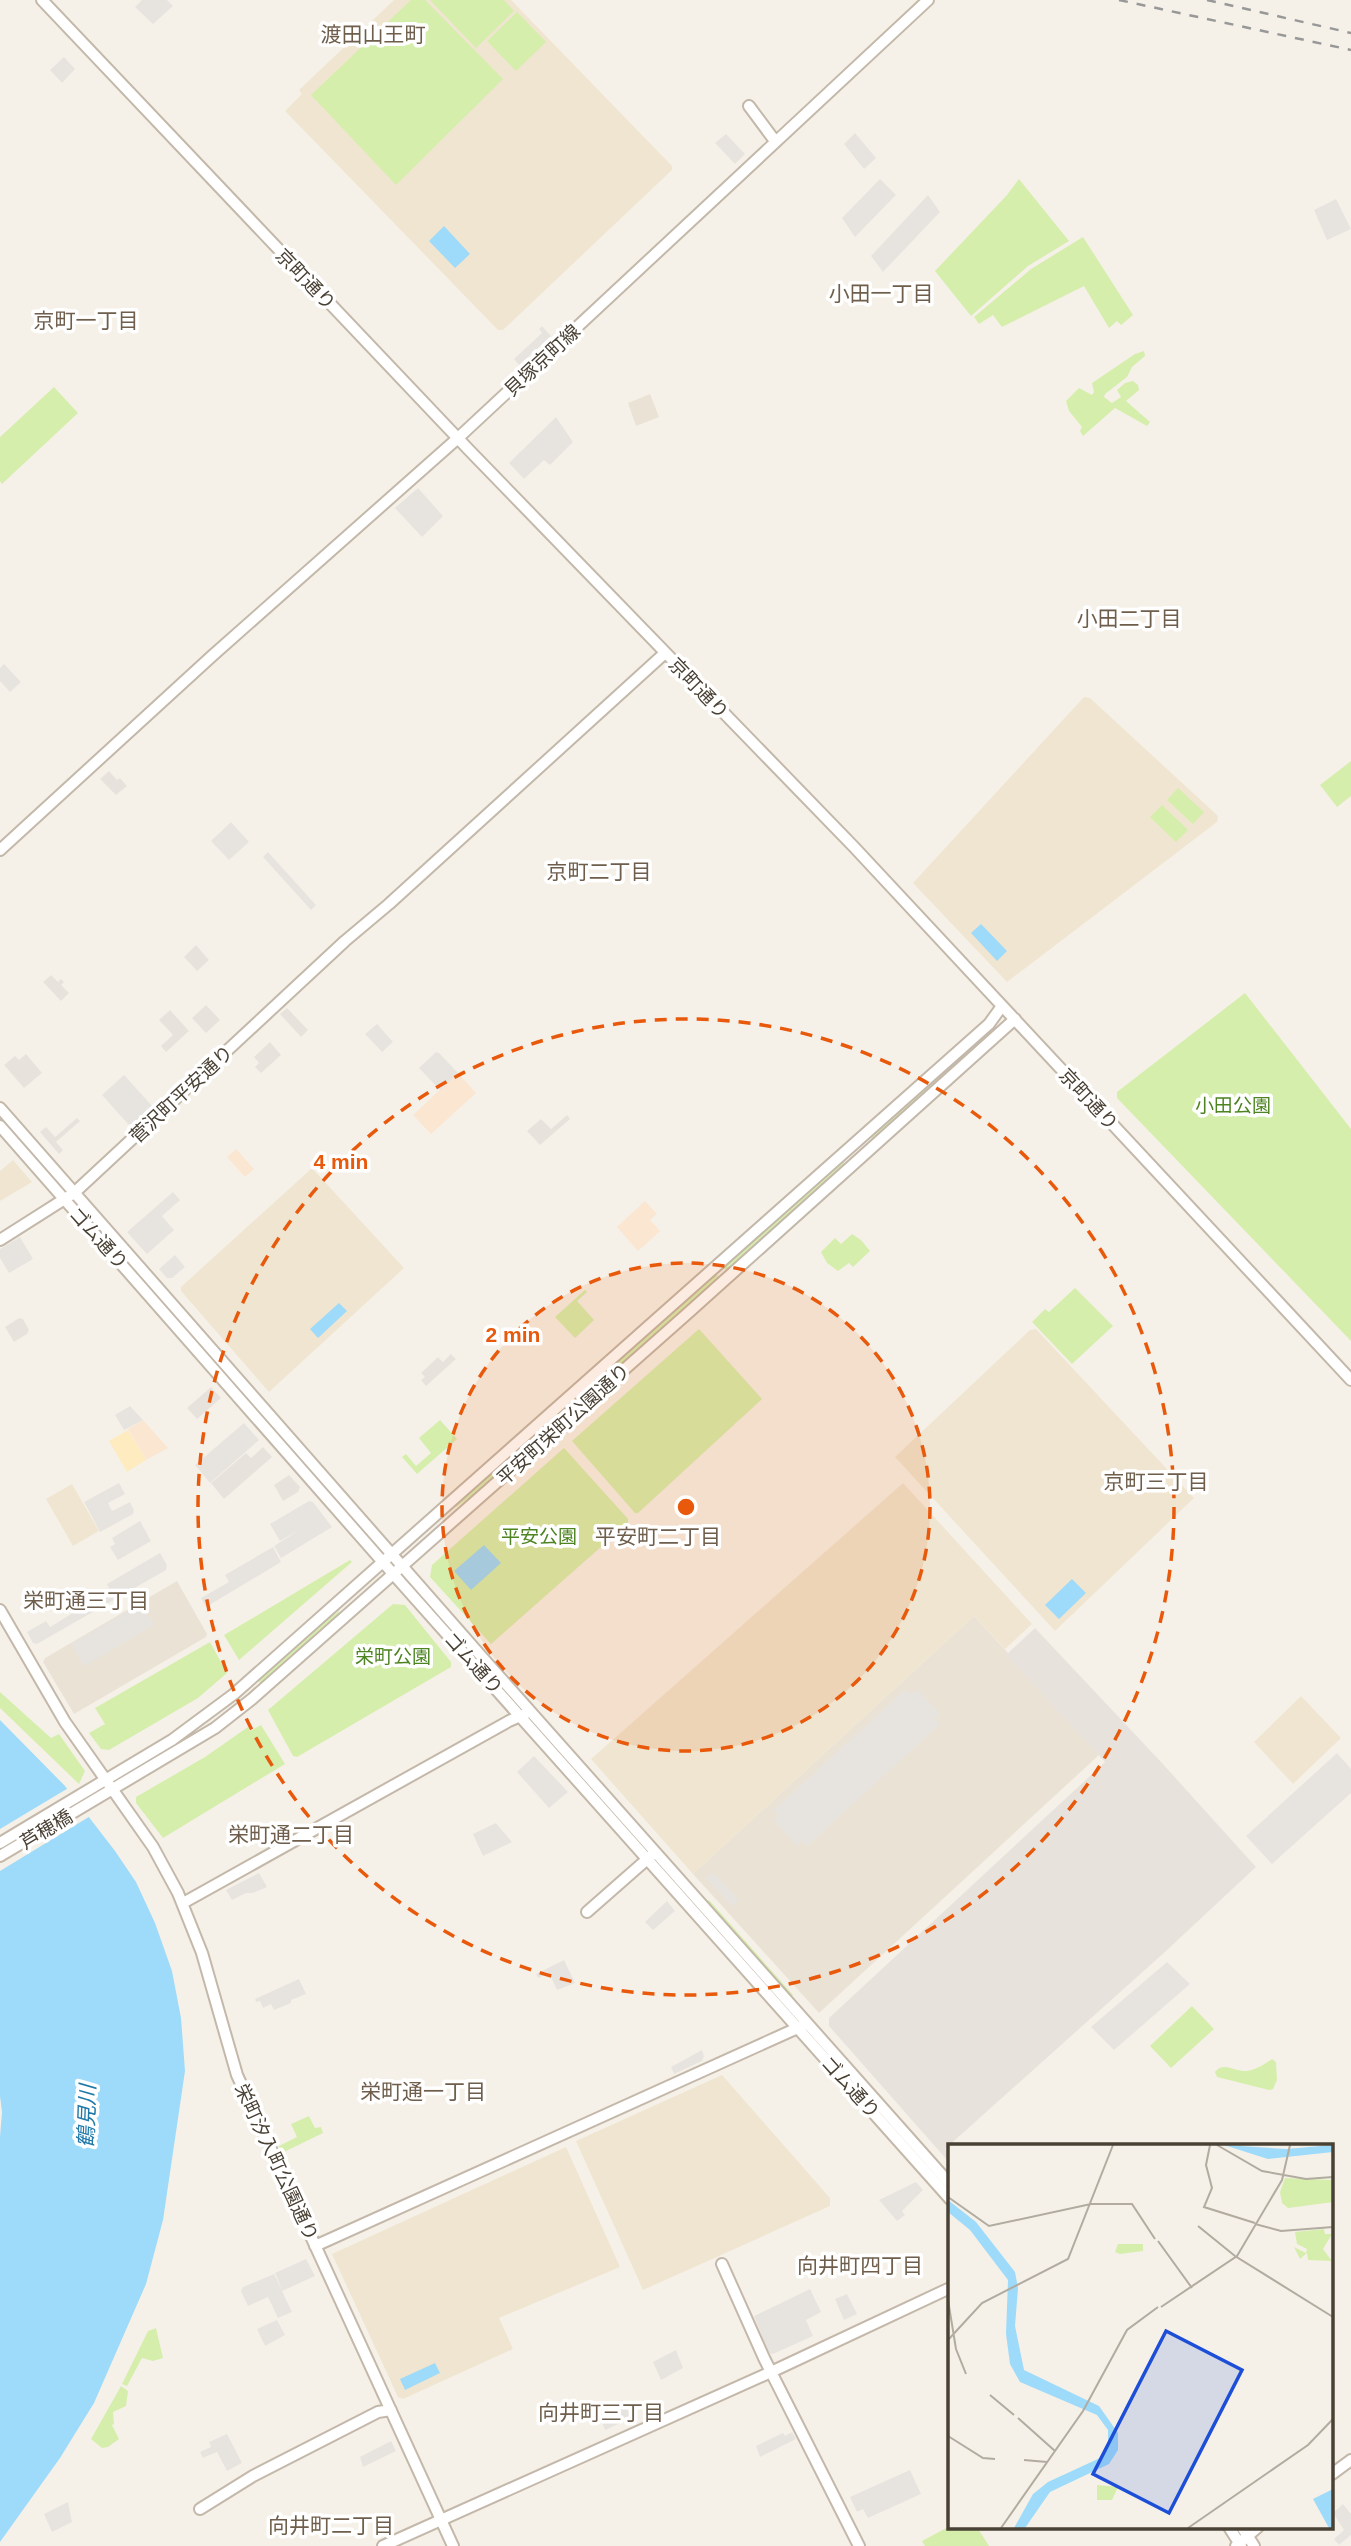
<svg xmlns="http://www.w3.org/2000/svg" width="1351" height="2546" font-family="Helvetica,'Noto Sans JP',sans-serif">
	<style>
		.residential { fill: #eae2d5 }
		.commercial { fill: #fae6d1 }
		.industrial { fill: #e8e2dd }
		.education { fill: #f0e5d0 }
		.green { fill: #d5eeac }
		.sand { fill: #feecc0 }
		.parking { fill: #e7e4e0 }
		.water { fill: #9edaf9 }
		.pier { fill: #f6f1e8 }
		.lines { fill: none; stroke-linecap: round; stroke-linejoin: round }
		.minor-casing { stroke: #c3b8a9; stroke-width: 14 }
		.minor { stroke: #fff; stroke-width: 10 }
		.rail { stroke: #989898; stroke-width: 2.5; stroke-dasharray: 9 9; stroke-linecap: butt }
		.ring { fill: none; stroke: #e8590c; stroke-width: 3.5; stroke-dasharray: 12 9 }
		.labels { text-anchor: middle; stroke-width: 7; stroke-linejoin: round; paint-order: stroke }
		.street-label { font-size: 19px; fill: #4a4135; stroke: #fff }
		.park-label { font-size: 19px; fill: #4d8421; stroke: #fff }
		.neighbourhood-label { font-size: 21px; fill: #6e5e4b; stroke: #fff }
		.water-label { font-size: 21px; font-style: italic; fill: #1f79a9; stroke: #fff }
		.inset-road { fill: none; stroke: #b1aba0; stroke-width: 2 }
		.view { fill: #1d4ed8; fill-opacity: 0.15; stroke: #1d4ed8; stroke-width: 3.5 }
		.inset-edge { fill: none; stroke: #4a4135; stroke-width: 3.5 }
		.centre { fill: #e8590c; stroke: #fff; stroke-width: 3.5 }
		.ring-label { font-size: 21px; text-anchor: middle; font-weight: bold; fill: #e8590c; stroke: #fff; stroke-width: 7; stroke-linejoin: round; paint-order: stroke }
	</style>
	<rect width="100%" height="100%" fill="#f6f1e8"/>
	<path class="residential" d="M650,394L659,417L636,426L628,403Z
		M177,1581L207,1634L206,1637L74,1714L43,1662L45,1658Z
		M974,1616L1008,1653L1007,1655L1099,1755L819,2013L693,1874Z"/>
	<path class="commercial" d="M458,1073L476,1093L431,1134L413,1115Z
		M236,1149L254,1169L245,1177L227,1157Z
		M645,1201L657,1214L650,1220L660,1231L638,1251L617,1227Z
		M143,1420L168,1448L146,1460L128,1429Z"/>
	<path class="industrial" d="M109,771L117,780L120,778L127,786L116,795L100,779Z
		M196,945L209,960L197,971L184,957Z
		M51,975L58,982L61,979L64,982L61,985L69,993L61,1001L43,982Z
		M206,1005L220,1020L206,1033L192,1018Z
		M287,1008L308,1030L301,1037L280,1014Z
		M170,1010L189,1031L166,1052L161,1046L173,1035L159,1020Z
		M270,1042L281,1055L261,1073L255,1067L259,1063L254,1057Z
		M26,1054L42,1073L24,1088L4,1065L15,1056L19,1060Z
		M567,1115L570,1119L540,1145L527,1131L541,1119L551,1129Z
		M77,1118L80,1121L56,1142L63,1150L59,1154L40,1132L46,1127L55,1137Z
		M19,1318L23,1319L29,1330L27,1334L14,1342L5,1327Z
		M451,1354L456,1359L426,1386L421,1380L425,1377L421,1373L438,1357L443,1362Z
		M211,1387L221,1398L197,1419L187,1408Z
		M263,1447L272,1457L224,1499L211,1483L246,1453L251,1458Z
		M289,1475L300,1487L298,1492L283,1501L274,1485Z
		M1035,1628L1162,1763L1256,1867L1166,1951L945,2149L949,2154L948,2161L829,2026V2018L1105,1762L1006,1655Z"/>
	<path class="education" d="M394,0H511L672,166V170L503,330H498L285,111L302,94L299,90Z
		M1084,697L1090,698L1218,816L1217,822L1007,982L913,883Z
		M13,1160L32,1182L0,1201V1171Z
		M312,1168L404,1268L269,1392L181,1291V1287Z
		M1036,1329L1194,1498L1055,1631L895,1457L1030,1330Z
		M903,1483L1032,1624L1005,1649L974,1616L693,1874L591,1759Z
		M72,1484L99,1531L73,1546L46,1499Z
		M1301,1696L1341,1738L1293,1784L1254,1742Z
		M722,2075L830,2198V2206L643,2290L576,2141Z
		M566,2147L620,2267L499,2318L513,2349L403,2399L398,2397L332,2254Z"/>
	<path class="green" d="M411,0H425L503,79L396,185L311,95Z
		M430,0H504L514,11L476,48Z
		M517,12L546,42L516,71L487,41Z
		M1019,179L1069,241L1028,266L971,316L935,271L1007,195Z
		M1083,237L1133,315L1121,325L1117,321L1109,328L1084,286L1002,327L993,315L979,324L974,317L1031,269Z
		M1144,351L1145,356L1132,367L1127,377L1105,394L1104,397L1112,403L1121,397L1117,390L1125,383L1133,381L1138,385L1139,390L1126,401L1150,422L1147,426L1115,408L1083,436L1080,431L1082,427L1069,411L1066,401L1079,388L1092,395L1094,392L1092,383L1135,354Z
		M54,387L78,413L2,484L0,481V437Z
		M1351,761V796L1337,807L1320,785Z
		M1178,788L1204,812L1193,824L1167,800Z
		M1162,805L1188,830L1176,842L1150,817Z
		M1245,993L1351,1129V1341L1117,1098V1092Z
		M988,1032L992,1033L874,1139L871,1137Z
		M844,1161V1166L728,1270L724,1269V1265Z
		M852,1234L861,1240L870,1251L853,1267L849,1263L838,1271L827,1263L821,1252L835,1238L841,1244Z
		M715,1274L718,1275L716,1281L563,1416H560L558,1413Z
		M1075,1288L1113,1326L1072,1364L1032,1322L1045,1309L1049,1312Z
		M585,1290L587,1292L577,1301L594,1320L575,1338L555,1317Z
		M699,1329L762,1399L638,1513H635L572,1441Z
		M440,1420L457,1439L417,1474L402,1457L406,1454L416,1466L431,1453L419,1438Z
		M539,1431L541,1434L479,1491L456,1507L454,1505Z
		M564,1448L628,1519V1523L491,1644L430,1577L432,1565Z
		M350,1560L352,1562L239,1660L224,1635Z
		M393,1604L405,1605L451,1662V1667L297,1757L293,1756L268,1710Z
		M339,1611L340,1613L261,1683L259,1682L258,1679L316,1628Z
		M210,1642L227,1673L198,1698L109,1750L101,1749L89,1733L105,1724L95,1708Z
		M0,1692L51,1738L59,1734L85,1771L79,1784L0,1708Z
		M261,1725L285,1764L163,1838L136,1803V1797L205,1757L248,1727L250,1731Z
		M709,1900L793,1995L791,1997L707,1902Z
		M1192,2006L1214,2029L1171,2068L1150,2046Z
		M1272,2059L1276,2062L1277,2080L1273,2089L1269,2090L1217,2077L1215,2072C1224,2061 1234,2072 1246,2071C1256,2070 1265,2064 1272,2059Z
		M309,2116L315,2128L321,2127L323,2133L282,2153L279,2146L297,2137L291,2124Z
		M156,2328L163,2358L153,2361L142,2358L127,2386L122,2384L148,2331Z
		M121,2386L128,2391L126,2406L113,2412L114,2424L112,2425L119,2439L108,2447L102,2448L91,2439Z
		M950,2526L977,2527L989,2546H925L922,2541Z"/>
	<path class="sand" d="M128,1430L146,1460L127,1472L109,1441Z"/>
	<path class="parking" d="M142,0H167L173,6L153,24L135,7Z
		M64,57L75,69L62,83L50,70Z
		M855,133L876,158L864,169L844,144Z
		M726,134L745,154L735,164L715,143Z
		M880,179L896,195L855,237L842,218Z
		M928,195L940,212L883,272L871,256Z
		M1336,199L1351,229L1327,240L1314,210Z
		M542,326L551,336L519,365L514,359L542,333L539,329Z
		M556,417L573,442L550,465L544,460L524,479L509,463Z
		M418,488L443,516L422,537L395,508Z
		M4,664L21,682L10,692L0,681V668Z
		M231,822L249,842L229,860L211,841Z
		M268,852L316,905L311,910L263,857Z
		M377,1024L393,1042L382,1052L365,1034Z
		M436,1052L439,1053L458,1073L440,1090L419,1068Z
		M124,1075L154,1108L136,1124H128L102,1095Z
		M173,1192L180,1200L162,1216L174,1230L147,1254L127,1232Z
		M20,1237L33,1259L9,1273L0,1258V1249Z
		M175,1255L185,1267L172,1278H167L159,1269Z
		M130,1406L143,1420L124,1430L115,1415Z
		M244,1423L259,1440L210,1483L195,1465Z
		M119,1483L125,1494L108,1503L112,1511L130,1502L134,1510L133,1514L100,1532L84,1502Z
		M309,1501L313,1502L332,1527L281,1558L274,1546L299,1530L280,1541L270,1524Z
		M140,1521L151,1541L118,1560L110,1547L115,1544L112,1538Z
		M273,1547L281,1562L206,1607L201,1598L229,1582L225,1575Z
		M160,1553L167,1565L166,1570L37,1644L33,1643L27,1632L46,1621L50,1627L81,1608L80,1604L109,1588L107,1584Z
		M141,1603L154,1625L84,1666L71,1644Z
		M906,1689L911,1694L917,1689L940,1714L935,1719L940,1724L807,1846L802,1841L797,1846L773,1820L779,1815L774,1810Z
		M1337,1753L1351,1769V1793L1272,1864L1246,1836Z
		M534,1756L568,1792L549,1808L517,1772Z
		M496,1823L512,1842L483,1856L473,1834Z
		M713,1872L739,1900L732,1906L706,1878Z
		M259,1873L267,1887L253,1893H246L232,1900L226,1890Z
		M667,1901L675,1911L653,1930L645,1922Z
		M564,1960L575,1983L557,1990L549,1973L538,1978L536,1974Z
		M1167,1962L1190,1984L1114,2050L1091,2027Z
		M299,1979L306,1994L291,2000V2003L274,2010L271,2004L263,2008L260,2001L256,2002L255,1999Z
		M702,2050L704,2056L702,2061L674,2074L671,2067Z
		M916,2182L923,2190L902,2211L905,2215L897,2221L879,2200Z
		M306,2259L315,2276L282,2291L292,2312L278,2318L268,2297L248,2306L241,2291L243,2287L274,2274L282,2290L275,2273Z
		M810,2289L821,2312L806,2320L813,2336L773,2354L769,2353L754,2316Z
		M847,2294L857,2314L844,2320L835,2299Z
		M277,2320L285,2335L265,2346L257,2329Z
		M676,2350L683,2368L661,2380L653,2362Z
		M623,2400L632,2418L605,2430L598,2412Z
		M792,2432L796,2439L760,2457L756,2446L783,2433L785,2436Z
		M227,2434L242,2463L227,2471L217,2452L203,2458L200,2452L211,2447L209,2442Z
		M391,2441L396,2451L363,2467L360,2457Z
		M910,2470L921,2494L868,2518L863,2509L857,2512L850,2497Z
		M68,2502L72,2522L52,2532L44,2514Z
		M1343,2504L1351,2514V2535L1339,2545L1334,2539L1344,2530L1333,2513Z"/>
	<path class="water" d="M444,226L470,254L455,268L429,241Z
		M981,924L1007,951L997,961L971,933Z
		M339,1303L347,1311L318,1338L310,1329Z
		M484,1545L501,1563L471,1590L454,1571Z
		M1072,1579L1086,1593L1059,1619L1045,1605Z
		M0,1720L65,1786L115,1851L136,1882L155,1923L172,1971L181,2018L185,2071L163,2220L146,2284L94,2403L60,2458L0,2542V2137L2,2112L0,2096Z
		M435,2363L440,2373L405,2390L400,2379Z"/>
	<path class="pier" d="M70,1787L92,1815L0,1871V1829Z"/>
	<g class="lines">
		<g class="minor-casing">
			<path id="minor" d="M42,0L469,450L854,847L1351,1380
				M749,106L775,141
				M0,850L212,656L458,438L928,0
				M0,1108L482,1657L950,2184
				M0,1126L403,1585L950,2199
				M0,1240L74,1193L345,941L389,904L665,653
				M0,1610L65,1722L153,1847L178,1893L202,1953L237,2075L453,2546
				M0,1843L172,1740L234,1694L989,1024L1002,1006
				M0,1856L215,1728L252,1699L688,1313L1015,1019
				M183,1903L509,1721L525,1714
				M587,1912L653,1854
				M315,2246L802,2026
				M722,2264L764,2358L859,2546
				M1332,2474L1351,2460
				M200,2509L253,2476L378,2412L391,2410
				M1229,2527L1241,2546
				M1242,2527L1254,2546
				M383,2546L771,2372L950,2288
				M1236,2546L1258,2527"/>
		</g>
		<use href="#minor" class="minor"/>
		<path class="rail" d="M1119,0L1351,50
			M1207,0L1351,33"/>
	</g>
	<circle cx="686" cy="1507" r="244" fill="#e8590c" fill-opacity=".12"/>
	<g class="ring">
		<circle cx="686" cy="1507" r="244"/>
		<circle cx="686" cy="1507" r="488"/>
	</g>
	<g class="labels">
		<g class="street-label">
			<text transform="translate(306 279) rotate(46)" y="7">京町通り</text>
			<text transform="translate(542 360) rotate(-43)" y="7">貝塚京町線</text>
			<text transform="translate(699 688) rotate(46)" y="7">京町通り</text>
			<text transform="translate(181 1094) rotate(-43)" y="7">菅沢町平安通り</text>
			<text transform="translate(1089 1099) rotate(47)" y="7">京町通り</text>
			<text transform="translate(99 1238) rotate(48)" y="7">ゴム通り</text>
			<text transform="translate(563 1424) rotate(-42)" y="7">平安町栄町公園通り</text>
			<text transform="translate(474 1663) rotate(48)" y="7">ゴム通り</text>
			<text transform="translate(46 1829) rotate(-31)" y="7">芦穂橋</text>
			<text transform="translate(851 2087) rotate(48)" y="7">ゴム通り</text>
			<text transform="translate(277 2162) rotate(65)" y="7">栄町汐入町公園通り</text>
		</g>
		<g class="park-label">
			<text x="1233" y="1112">小田公園</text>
			<text x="539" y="1543">平安公園</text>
			<text x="393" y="1663">栄町公園</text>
		</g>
		<g class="neighbourhood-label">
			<text x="373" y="42">渡田山王町</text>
			<text x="881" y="301">小田一丁目</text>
			<text x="86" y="328">京町一丁目</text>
			<text x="1129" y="626">小田二丁目</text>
			<text x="599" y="879">京町二丁目</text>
			<text x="1156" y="1489">京町三丁目</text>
			<text x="658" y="1544">平安町二丁目</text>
			<text x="86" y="1608">栄町通三丁目</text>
			<text x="291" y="1842">栄町通二丁目</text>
			<text x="423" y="2099">栄町通一丁目</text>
			<text x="860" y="2273">向井町四丁目</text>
			<text x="601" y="2420">向井町三丁目</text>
			<text x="331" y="2533">向井町二丁目</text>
		</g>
		<g class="water-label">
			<text transform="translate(87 2116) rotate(-88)" y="7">鶴見川</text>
		</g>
	</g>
	<g transform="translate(948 2144)">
		<rect width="385" height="385" fill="#f6f1e8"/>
		<path d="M337,34L385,36V58L340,64L334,59L332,48ZM376,85L377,90H384L375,105L384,117L360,116L359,109L352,115L346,103L358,109L359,105L349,100L347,88ZM170,100H195V107L172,110L167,108ZM149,341L170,343L164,356H149Z" fill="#d5eeac"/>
		<path d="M276,1L338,5L385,1V8L320,15ZM0,56L28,78L67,128L70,144L67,182L76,226L151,262L170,289V306L161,320L102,348L77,384H66L85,350L100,338L152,314L160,300V286L149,271L72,238L62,220L58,190L60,136L22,86L0,68ZM385,345V384H381L365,355Z" fill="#9edaf9"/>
		<path class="inset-road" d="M262,1L258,21L264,44L256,63L307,79M269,1L314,27L358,35L385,33M0,53L41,82L143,60H184L207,95M307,80L333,87L385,83M250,82L287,112L385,173M210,97L244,144M0,156L8,205L18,230M213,163L289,112L334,36L342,1M0,196L34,159L120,115L165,1M42,251L66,271M70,274L107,307M0,292L35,314L47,315M76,316L99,318M53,384L135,267L179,186L210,163M240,384L360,301L385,275"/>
		<path class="view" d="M218,187L294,226L221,369L145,330Z"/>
		<rect width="385" height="385" class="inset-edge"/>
	</g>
	<circle cx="686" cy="1507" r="10" class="centre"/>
	<g class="ring-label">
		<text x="341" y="1169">4 min</text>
		<text x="513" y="1342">2 min</text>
	</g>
</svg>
